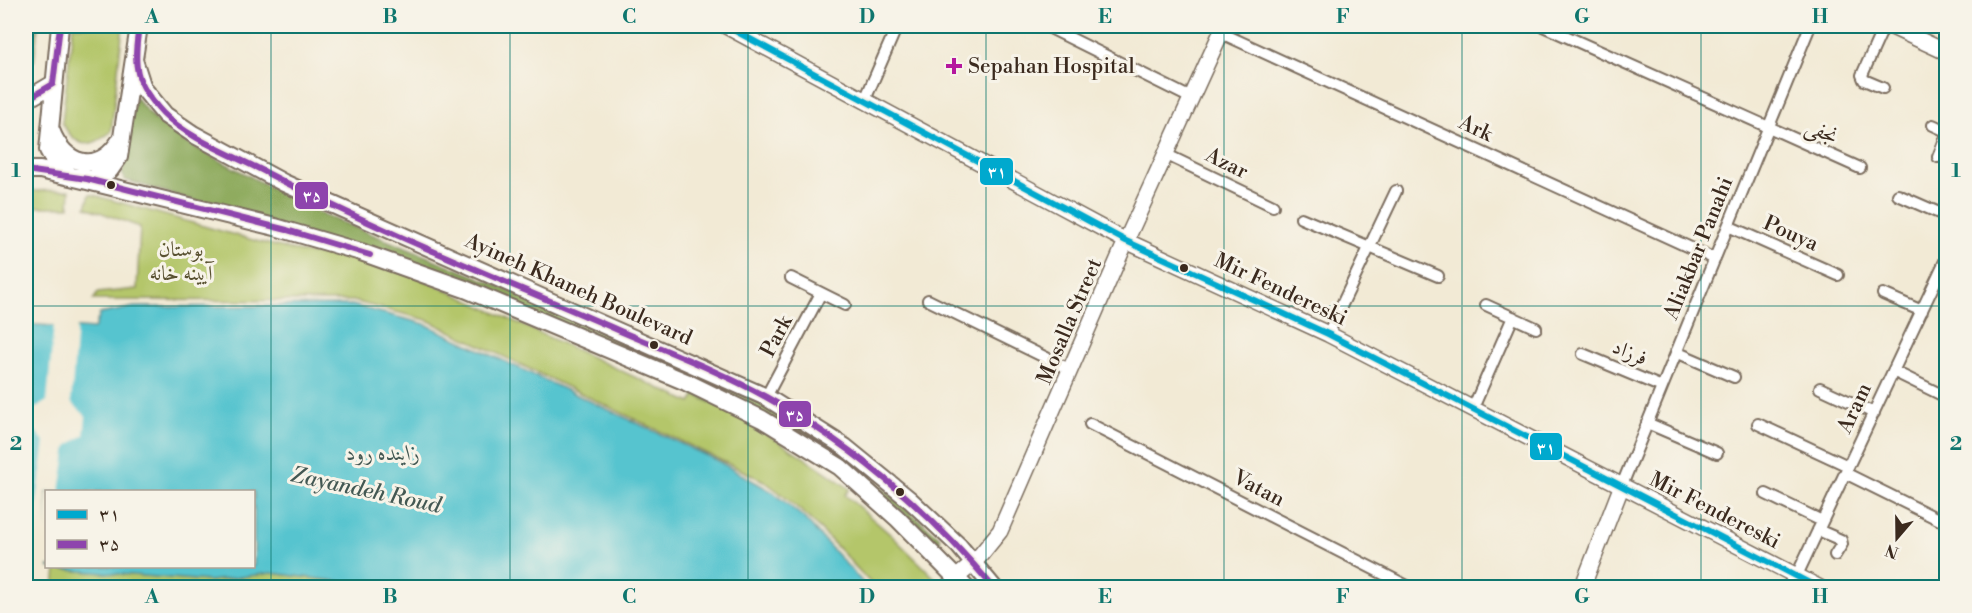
<svg xmlns="http://www.w3.org/2000/svg" width="1972" height="613" font-family="'Libre Bodoni',Amiri,serif">
	<style>
		.green { fill: #b4c66a; stroke: #787844; stroke-width: 1.5 }
		.forest { fill: #8fab5e; stroke: #656a3e; stroke-width: 1.5 }
		.water { fill: #57c4cf; stroke: #497776; stroke-width: 1.5; fill-rule: evenodd }
		.pier { fill: #f2ead5 }
		.lines { fill: none; stroke-linecap: round; stroke-linejoin: round }
		.street-casing { stroke: #7b6d5e; stroke-width: 14 }
		.secondary-casing { stroke: #7b6d5e; stroke-width: 18 }
		.primary-casing { stroke: #7b6d5e; stroke-width: 20 }
		.street { stroke: #fff; stroke-width: 10 }
		.secondary { stroke: #fff; stroke-width: 15 }
		.primary { stroke: #fff; stroke-width: 16 }
		.bus-1-casing { stroke: #f7f3e8; stroke-width: 10 }
		.bus-2-casing { stroke: #f7f3e8; stroke-width: 10 }
		.bus-1 { stroke: #00a9ce; stroke-width: 6 }
		.bus-2 { stroke: #8e44ad; stroke-width: 6 }
		.grid { fill: none; stroke: #0f766e; stroke-width: 1.5; stroke-opacity: 0.55 }
		.poi-dot { fill: #b5179e; stroke: #f7f3e8; stroke-width: 2 }
		.bus-dot { fill: #3b2a1e; stroke: #f7f3e8; stroke-width: 2 }
		.labels { text-anchor: middle; stroke-width: 6; stroke-linejoin: round; paint-order: stroke }
		.poi-label { font-size: 21px; fill: #3b2a1e; stroke: #f7f3e8; text-anchor: start }
		.street-label { font-size: 21px; fill: #3b2a1e; stroke: #f7f3e8 }
		.park-label { font-size: 21px; fill: #595131; stroke: #f7f3e8 }
		.water-label { font-size: 22px; font-style: italic; fill: #435853; stroke: #f7f3e8 }
		.line-badge { stroke: #f7f3e8; stroke-width: 2 }
		.badge-label { font-size: 16px; text-anchor: middle; font-weight: bold; fill: #fff }
		.neatline { fill: none; stroke: #0f766e; stroke-width: 2 }
		.grid-label { font-size: 20px; text-anchor: middle; font-weight: bold; fill: #0f766e }
	</style>
	<rect width="100%" height="100%" fill="#f7f3e8"/>
	<filter id="ink" filterUnits="userSpaceOnUse"><feTurbulence type="fractalNoise" baseFrequency=".0167" numOctaves="2"/><feDisplacementMap in="SourceGraphic" scale="12" xChannelSelector="R" yChannelSelector="G"/><feConvolveMatrix kernelMatrix="1 2 1 2 8 2 1 2 1" color-interpolation-filters="sRGB"/></filter>
	<filter id="wash" filterUnits="userSpaceOnUse"><feTurbulence type="fractalNoise" baseFrequency=".008" numOctaves="4" result="noise"/><feDisplacementMap in="SourceGraphic" scale="24" xChannelSelector="R" yChannelSelector="G"/><feGaussianBlur stdDeviation="1.35" result="paint"/><feColorMatrix in="noise" values="0 0 0 0 0 0 0 0 0 0 0 0 0 0 0 0 0 1.4 0 .05"/><feComposite in="paint" operator="in"/></filter>
	<g filter="url(#wash)">
		<rect width="100%" height="100%" fill="#f2ead5"/>
		<path class="green" d="M73,26H123L111,132C88,150 77,148 62,123Z
			M27,109L30,163H26V110Z
			M70,190L69,207H26V191Z
			M90,194L260,242L305,253L365,259L414,275L691,403L696,395C750,423 801,453 850,489L845,495L891,535L944,587H874C839,549 806,511 764,481L427,320L353,301L93,300L98,293L137,289L140,227L86,207Z
			M56,569L210,581L271,573L392,587L54,588Z"/>
		<path class="forest" d="M26,26H38L34,61L26,63Z
			M135,97L154,119L185,142L317,212L492,283L771,408L850,459L940,538V544L858,474L455,279L125,180L122,173Z"/>
		<path class="water" d="M352,305L425,324L718,461L773,492L803,517L867,587L392,588L271,573L210,581L66,570L26,564V324L94,329L100,314L134,307ZM46,492H254V566H46Z"/>
		<path class="pier" d="M54,323L77,325L71,402L86,416L84,435L67,446L60,491L46,492L48,571L26,567V534L33,528L45,442L32,427L34,409L47,401Z"/>
	</g>
	<g filter="url(#ink)">
		<g class="lines">
			<g class="street-casing">
				<path id="street" d="M1046,26L1191,98
					M1543,26L1860,168
					M1221,33L1715,259
					M1883,88L1864,80L1862,75L1884,26
					M864,102L897,26
					M1933,125L1946,131
					M1165,154L1273,206
					M1938,157L1946,137
					M1898,195L1946,216
					M1301,218L1438,276
					M1728,226L1838,275
					M791,278L845,305
					M1883,294L1922,311
					M928,300L1071,370
					M1486,305L1536,328
					M1328,334L1396,191
					M1676,352L1734,377
					M1583,354L1662,387
					M1893,371L1946,397
					M1820,388L1874,413
					M766,397L821,293
					M1473,408L1513,317
					M1647,423L1717,453
					M1090,424L1411,588
					M1758,424L1848,466
					M1845,473L1946,523
					M1622,485L1810,26
					M1766,494L1822,521
					M1818,530L1841,540L1842,544L1835,555
					M1797,575L1946,259
					M1788,588L1794,574"/>
			</g>
			<g class="secondary-casing">
				<path id="secondary" d="M726,26L1126,241L1328,334L1820,588
					M1890,26L1946,52
					M957,577L974,563L1000,531L1126,241L1224,26
					M1582,588L1622,485"/>
			</g>
			<g class="primary-casing">
				<path id="primary" d="M60,26L48,150L54,161L71,176L92,179L110,170L119,157L139,26
					M134,60L143,88L165,115L193,134L284,183L766,397L845,447L910,500L959,546L994,588
					M26,100L53,84
					M51,130C64,165 97,175 119,142
					M26,170H40L79,179L275,227L361,252L465,289L686,382L762,419L840,467L897,518L966,588"/>
			</g>
			<use href="#street" class="street"/>
			<use href="#secondary" class="secondary"/>
			<use href="#primary" class="primary"/>
			<g class="bus-1-casing">
				<path id="bus-1" d="M726,26L1126,241L1328,334L1819,588"/>
			</g>
			<g class="bus-2-casing">
				<path id="bus-2" d="M139,26C133,66 134,82 163,113C188,139 238,157 269,174C383,233 503,280 620,331C669,352 719,371 766,397C853,445 930,512 994,588
					M26,100L53,84L60,26
					M26,170L87,179L287,230L370,255"/>
			</g>
			<use href="#bus-1" class="bus-1"/>
			<use href="#bus-2" class="bus-2"/>
		</g>
	</g>
	<path class="grid" d="M271,26V588M510,26V588M748,26V588M986,26V588M1224,26V588M1462,26V588M1701,26V588M26,306H1946"/>
	<path class="poi-dot" d="M951 57h6v6h6v6h-6v6h-6v-6h-6v-6h6z"/>
	<g class="bus-dot">
		<circle cx="111" cy="185" r="5"/>
		<circle cx="1184" cy="268" r="5"/>
		<circle cx="654" cy="345" r="5"/>
		<circle cx="900" cy="492" r="5"/>
	</g>
	<g class="labels">
		<g class="poi-label">
			<text x="968" y="73">Sepahan Hospital</text>
		</g>
		<g class="street-label">
			<text transform="translate(1476 128) rotate(25)" y="7">Ark</text>
			<text transform="translate(1822 131) rotate(24)" y="7">نجفی</text>
			<text transform="translate(1227 163) rotate(26)" y="7">Azar</text>
			<text transform="translate(1791 233) rotate(24)" y="7">Pouya</text>
			<text transform="translate(1698 248) rotate(-68)" y="7">Aliakbar Panahi</text>
			<text transform="translate(579 289) rotate(24)" y="7">Ayineh Khaneh Boulevard</text>
			<text transform="translate(1281 289) rotate(25)" y="7">Mir Fendereski</text>
			<text transform="translate(1069 321) rotate(-67)" y="7">Mosalla Street</text>
			<text transform="translate(776 336) rotate(-62)" y="7">Park</text>
			<text transform="translate(1630 352) rotate(23)" y="7">فرزاد</text>
			<text transform="translate(1854 408) rotate(-65)" y="7">Aram</text>
			<text transform="translate(1259 488) rotate(27)" y="7">Vatan</text>
			<text transform="translate(1715 510) rotate(27)" y="7">Mir Fendereski</text>
		</g>
		<g class="park-label">
			<text x="181" y="256">بوستان<tspan x="181" dy="24">آیینه خانه</tspan></text>
		</g>
		<g class="water-label">
			<text x="383" y="460">زاینده رود</text>
			<text transform="translate(366 489) rotate(12)" y="8">Zayandeh Roud</text>
		</g>
	</g>
	<g class="line-badge">
		<rect x="979" y="157" width="35" height="29" rx="6" fill="#00a9ce"/>
		<rect x="294" y="181" width="35" height="29" rx="6" fill="#8e44ad"/>
		<rect x="778" y="400" width="34" height="28" rx="6" fill="#8e44ad"/>
		<rect x="1529" y="432" width="34" height="29" rx="6" fill="#00a9ce"/>
	</g>
	<g class="badge-label">
		<text x="997" y="177">۳۱</text>
		<text x="312" y="201">۳۵</text>
		<text x="795" y="420">۳۵</text>
		<text x="1546" y="453">۳۱</text>
	</g>
	<rect width="1972" height="613" fill="none" stroke="#f7f3e8" stroke-width="66"/>
	<rect x="45" y="490" width="210" height="78" fill="#f7f3e8" stroke="#aca397" stroke-width="1.5"/>
	<rect x="57" y="510" width="30" height="9" fill="#00a9ce" stroke="#aca397" stroke-width="1.5"/>
	<text x="99" y="520" font-size="18" fill="#3b2a1e">۳۱</text>
	<rect x="57" y="540" width="30" height="9" fill="#8e44ad" stroke="#aca397" stroke-width="1.5"/>
	<text x="99" y="550" font-size="18" fill="#3b2a1e">۳۵</text>
	<g transform="translate(1897 538) rotate(200)" stroke="#f7f3e8" stroke-width="4.5" paint-order="stroke">
	<path d="M0-4.5L10 22L0 15L-10 22Z" fill="#3b2a1e"/>
	<text y="-9" font-size="16" font-weight="bold" text-anchor="middle" fill="#3b2a1e">N</text>
	</g>
	<rect x="33" y="33" width="1906" height="547" class="neatline"/>
	<g class="grid-label">
		<text x="152" y="23">A</text>
		<text x="390" y="23">B</text>
		<text x="629" y="23">C</text>
		<text x="867" y="23">D</text>
		<text x="1105" y="23">E</text>
		<text x="1343" y="23">F</text>
		<text x="1582" y="23">G</text>
		<text x="1820" y="23">H</text>
		<text x="16" y="177">1</text>
		<text x="1956" y="177">1</text>
		<text x="16" y="450">2</text>
		<text x="1956" y="450">2</text>
		<text x="152" y="603">A</text>
		<text x="390" y="603">B</text>
		<text x="629" y="603">C</text>
		<text x="867" y="603">D</text>
		<text x="1105" y="603">E</text>
		<text x="1343" y="603">F</text>
		<text x="1582" y="603">G</text>
		<text x="1820" y="603">H</text>
	</g>
</svg>
